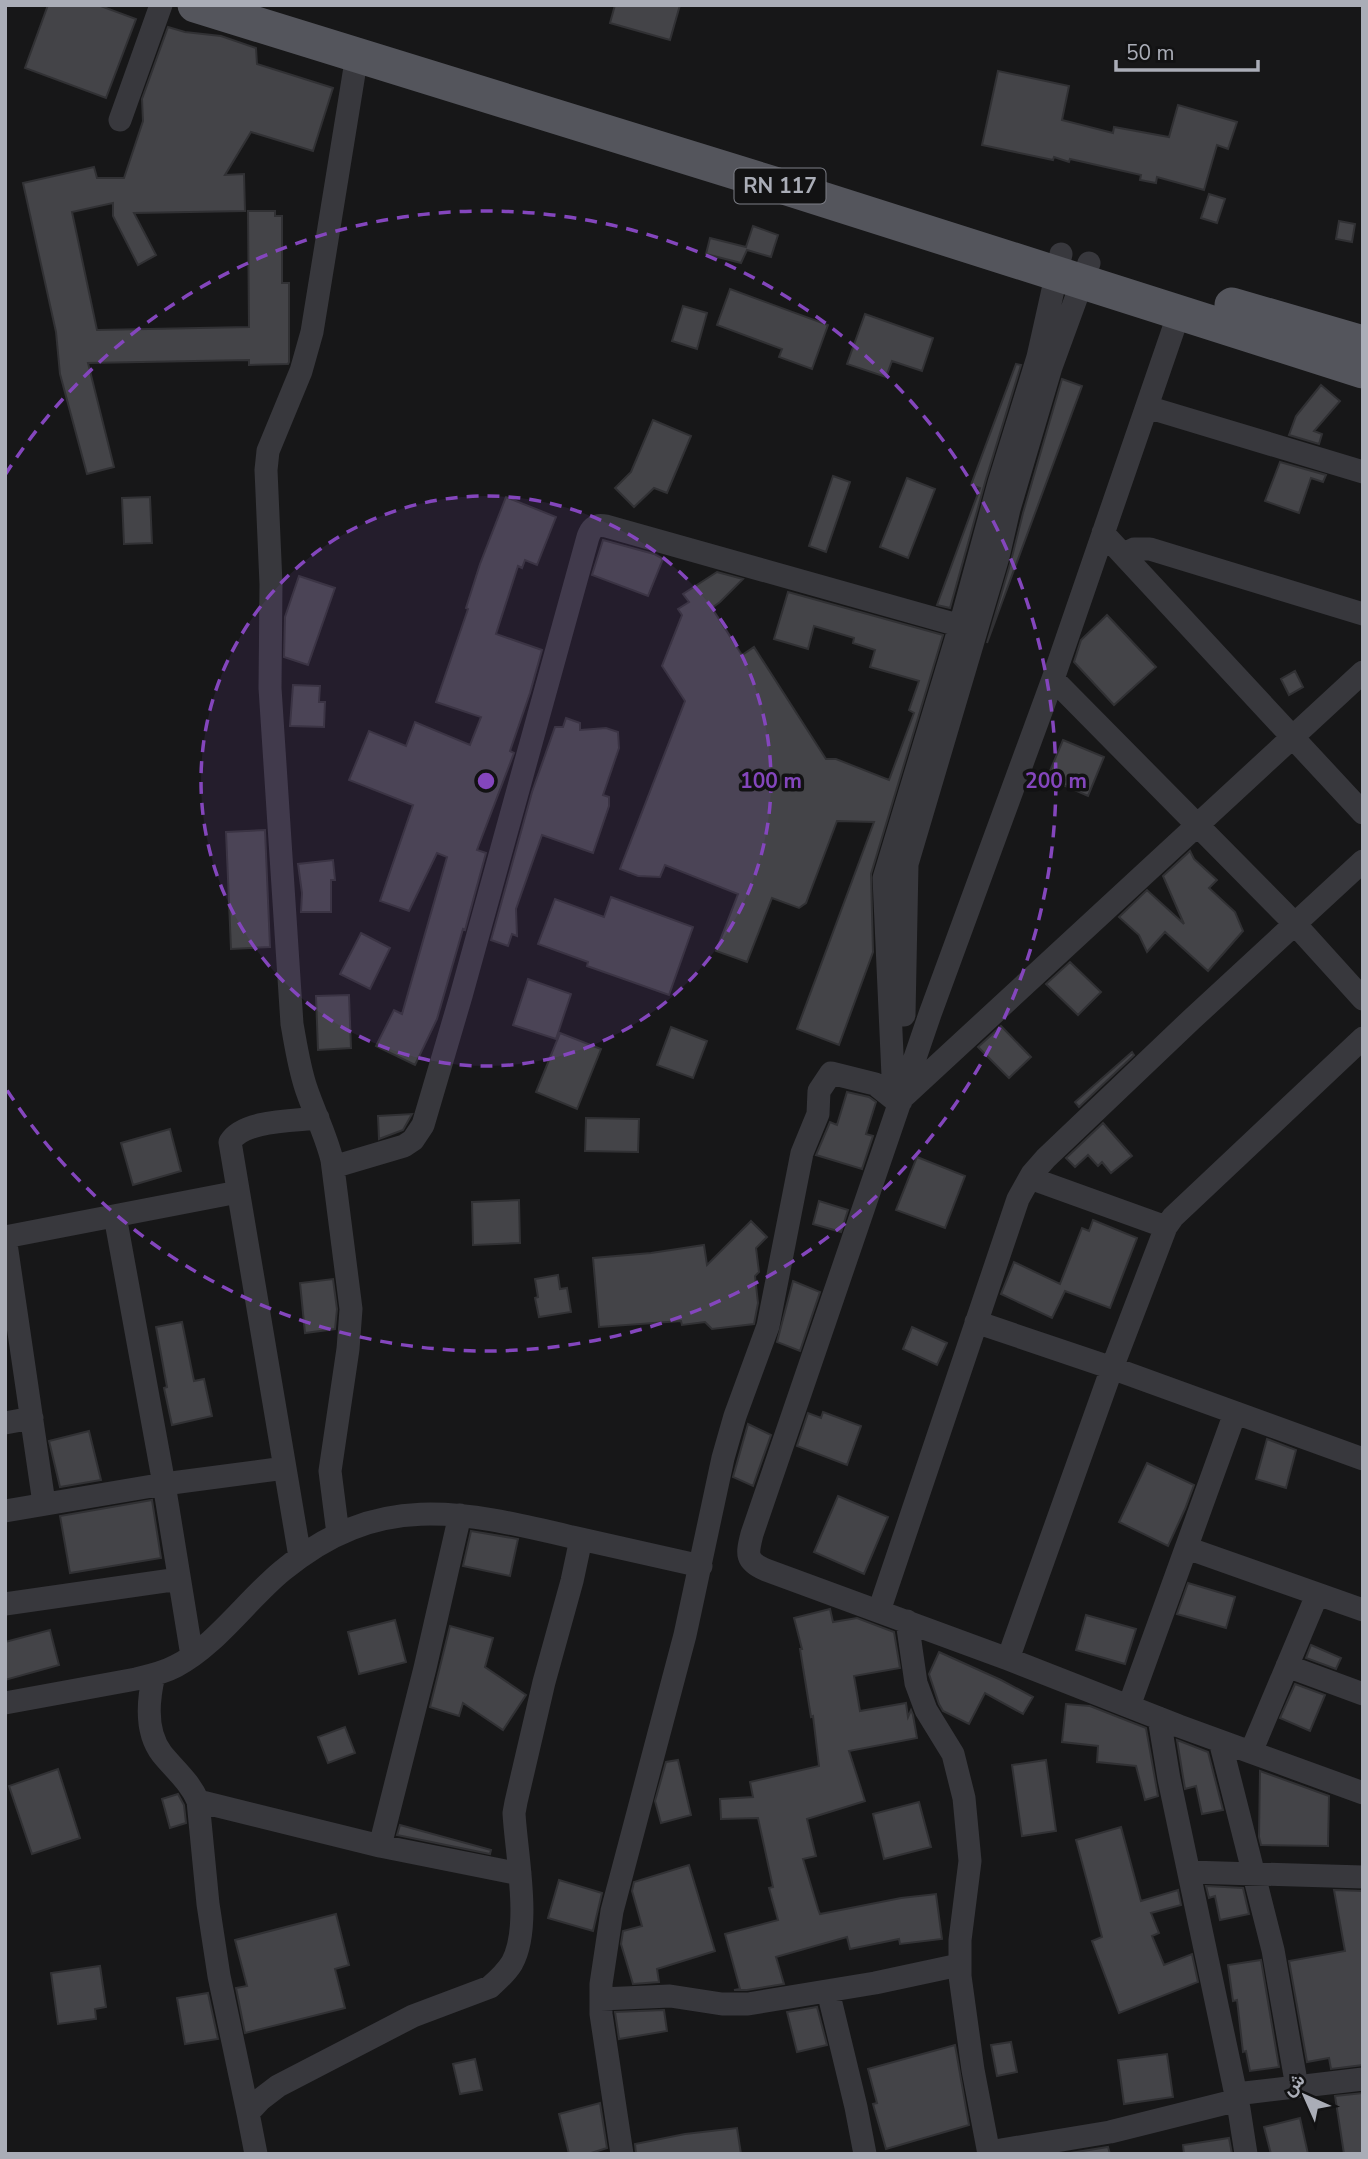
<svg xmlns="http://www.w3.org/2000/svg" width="1368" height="2159" font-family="'Nunito Sans',Vazirmatn,sans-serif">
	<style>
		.building { fill: #444448; stroke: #313134; stroke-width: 2 }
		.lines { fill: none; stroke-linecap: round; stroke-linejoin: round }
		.street { stroke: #38383d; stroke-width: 23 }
		.primary { stroke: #54555c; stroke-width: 35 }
		.ring { fill: none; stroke: #8446bd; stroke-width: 3.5; stroke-dasharray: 12 9 }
		.labels { text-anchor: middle; stroke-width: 7; stroke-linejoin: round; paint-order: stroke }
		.shield { fill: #121213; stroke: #7c7e86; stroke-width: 2 }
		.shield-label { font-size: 21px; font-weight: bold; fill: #aaadb7 }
		.centre { fill: #8446bd; stroke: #121213; stroke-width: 3.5 }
		.ring-label { font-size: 21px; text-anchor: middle; font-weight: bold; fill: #8446bd; stroke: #121213; stroke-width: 7; stroke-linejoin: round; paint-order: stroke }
	</style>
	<rect width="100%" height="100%" fill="#171718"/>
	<path class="building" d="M48,5H98L136,19L106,98L25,68Z
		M615,5H680L670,40L610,23Z
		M168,27L185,32L221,36L256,48L257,64L333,88L313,151L251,132L225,175L244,174L245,211L134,213L156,255L138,265L113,216V203L72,212L97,330L249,327L248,211H275V216H282V283H289V362L288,364L249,365V360L88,363L114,467L87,474L60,374L56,332L23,183L94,167L97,178H124L143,121L142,99Z
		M998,71L1069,86L1062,120L1113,133L1114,127L1169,137L1178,105L1237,122L1228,149L1217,145L1204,190L1157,177L1156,183L1140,180L1141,175L1070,159L1069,162L1054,157L1053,160L982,145Z
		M1209,194L1225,199L1217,223L1201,218Z
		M1339,221L1355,224L1352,242L1336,239Z
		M753,226L778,235L771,257L747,250L741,263L706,254L710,238L746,247Z
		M730,289L828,325L812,369L779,357L782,349L717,325Z
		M683,306L707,313L697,349L672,341Z
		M865,314L933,338L922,371L892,361L886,377L847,364Z
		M1016,364L1021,365L986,479L950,608L937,605L980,488L971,485Z
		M1062,379L1082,386L987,643L1011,561L1023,513Z
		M1321,385L1340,401L1314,431L1322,434L1319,444L1289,435L1296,416Z
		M653,420L691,436L667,493L654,488L634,507L615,488L631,472Z
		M1280,462L1326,475L1323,482L1311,478L1299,513L1265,501Z
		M833,476L850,482L826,552L809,546Z
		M907,478L935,489L908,558L880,547Z
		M150,497L152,543L124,544L122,498Z
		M506,497L556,517L537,565L525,560L522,568L518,566L496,634L542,650L530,693L510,751L514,753L477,850L486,853L465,930L463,929L437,1019L415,1065L376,1046L394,1010L402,1014L447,857L437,853L409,911L380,901L413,805L349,780L369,731L406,746L415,722L470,745L481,717L436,702L468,609L466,608L480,564Z
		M603,540L654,554L663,559L648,596L592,575Z
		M717,572L743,579L720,602L712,608L742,655L754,647L826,759H836L889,780L914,713L909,710L919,681L870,667L875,650L853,643L854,638L814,626L808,649L774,639L788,592L943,635L871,874L873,952L839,1045L797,1029L874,822L837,821L806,903L799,908L772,898L747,962L716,951L738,894L665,865L660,877L638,876L620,869L685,701L662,666L682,615L678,609L689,602L683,594Z
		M299,576L335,588L308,665L284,657L285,617Z
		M1107,615L1156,667L1114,705L1074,662L1081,640Z
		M1295,671L1303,687L1289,695L1281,679Z
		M293,685L320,686L319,702H325L324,727L290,726Z
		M566,718L580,723V730L606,728L618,732L619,748L603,795L609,797V806L593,853L542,835L516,909L517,936L512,934L508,946L491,940L532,792L555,727H563Z
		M1063,740L1104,757L1088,796L1047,778Z
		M265,830L270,947L231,949L226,832Z
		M1190,851L1194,859L1217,880L1209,888L1235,912L1243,931L1208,971L1165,932L1147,952L1139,935L1119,917L1147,890L1184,924L1163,876Z
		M333,860L335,880H331V912H301L302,893L298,864Z
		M611,897L693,927L669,995L587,966L588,962L538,944L555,899L604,917Z
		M361,933L390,948L370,989L340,974Z
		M1070,962L1101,992L1078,1015L1046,984Z
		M528,979L571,994L556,1039L513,1025Z
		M349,995L351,1048L318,1050L316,996Z
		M1001,1026L1031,1057L1009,1078L978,1047Z
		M671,1027L707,1041L693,1078L657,1065Z
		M560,1033L601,1049L577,1109L536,1092Z
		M1132,1052L1134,1055L1079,1107L1075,1102Z
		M847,1092L869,1097L876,1102L866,1134L873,1136L862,1169L816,1155L830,1122L837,1125Z
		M412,1114L403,1130L379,1139L378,1116Z
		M586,1118L639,1119L638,1152L585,1151Z
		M1103,1123L1132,1156L1111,1173L1102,1162L1098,1166L1088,1155L1075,1167L1066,1158Z
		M170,1129L181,1171L133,1185L121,1143Z
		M917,1157L965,1176L945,1228L896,1210Z
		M519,1200L520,1243L473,1245L472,1202Z
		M819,1201L848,1210L841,1232L813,1224Z
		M1093,1220L1137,1238L1110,1308L1065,1291L1052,1318L1001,1294L1014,1262L1060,1284L1082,1228L1089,1231Z
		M751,1221L767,1237L756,1248L759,1272L755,1276L758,1303L754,1324L712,1329L705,1322L682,1325L681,1321L599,1327L593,1258L651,1253L704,1245L707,1265Z
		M558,1275L560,1289L567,1288L571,1312L539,1317L535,1298L538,1297L535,1279Z
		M333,1279L337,1309L335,1329L305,1333L300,1283Z
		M793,1281L820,1292L800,1351L777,1342Z
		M182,1322L194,1381L204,1379L212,1416L172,1425L164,1388L167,1387L156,1327Z
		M912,1327L947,1343L937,1365L903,1349Z
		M823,1412L861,1426L847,1465L797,1446L808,1413L821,1418Z
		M748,1424L771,1435L753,1486L733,1477Z
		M89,1431L101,1480L60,1487L49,1441Z
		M1267,1439L1296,1450L1286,1488L1256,1479Z
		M1147,1463L1194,1485L1185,1509L1168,1546L1119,1522Z
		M838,1496L888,1517L864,1574L814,1552Z
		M152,1500L161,1558L70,1573L60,1516Z
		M471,1531L518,1539L510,1576L463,1566Z
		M1188,1583L1235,1597L1226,1628L1177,1614Z
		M830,1609L833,1622L857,1618L894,1632L900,1668L854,1676L860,1711L906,1703L908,1717L911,1710L913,1715L917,1738L849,1751L865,1801L807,1819L816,1856L803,1859L818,1909L820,1914L901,1898L936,1894L942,1939L900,1944L899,1939L850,1949L847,1937L776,1957L784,1984L747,1990H734L740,1989L725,1934L778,1920L769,1888L773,1887L758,1818L721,1819L720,1799L753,1797L750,1782L819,1766L813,1716L811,1717L800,1649H802L794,1618Z
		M1086,1615L1136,1629L1125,1664L1076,1650Z
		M395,1620L406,1662L359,1674L348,1632Z
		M450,1626L493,1638L485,1667L526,1695L503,1730L463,1703L459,1716L430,1707Z
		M50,1630L59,1665L5,1680V1642Z
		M1311,1645L1341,1658L1336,1669L1306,1658Z
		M939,1652L1001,1680L1033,1697L1023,1714L985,1693L969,1724L943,1711L939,1704L929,1674Z
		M1295,1684L1325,1695L1310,1731L1280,1718Z
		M1066,1704L1090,1706L1146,1728L1158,1796L1145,1800L1136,1766L1097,1762L1098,1746L1062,1742Z
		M345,1727L355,1753L328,1763L318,1737Z
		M1177,1740L1208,1752L1223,1810L1202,1814L1196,1786L1185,1789Z
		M678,1760L691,1815L661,1823L655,1801L666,1762Z
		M1046,1760L1056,1831L1022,1836L1012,1765Z
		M58,1769L80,1838L32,1854L9,1786Z
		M1260,1771L1329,1796L1328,1846L1261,1845L1259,1837Z
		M178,1794L184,1805L186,1823L170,1828L162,1799Z
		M919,1802L931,1847L884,1859L873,1814Z
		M400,1825L491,1850L490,1854L397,1835Z
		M1121,1827L1141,1901L1178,1890L1181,1905L1151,1913L1159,1933L1152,1936L1164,1965L1192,1954L1198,1982L1119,2013L1092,1941L1102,1937L1076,1840Z
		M689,1865L715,1951L657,1969L659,1982L633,1984L621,1944L623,1931L642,1926L632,1891L634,1882Z
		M559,1880L602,1893L593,1931L548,1918Z
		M1206,1886L1243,1888L1249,1914L1220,1920L1215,1896L1209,1898Z
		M1334,1890L1363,1891V2065L1331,2069L1329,2058L1307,2062L1289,1961L1345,1951Z
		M336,1914L349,1965L335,1969L345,2008L245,2033L236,1988L247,1986L235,1940Z
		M1261,1960L1279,2067L1250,2071L1246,2051L1243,2052L1237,2000L1233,2001L1228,1965Z
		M100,1966L106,2007L95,2009L96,2019L58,2024L51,1973Z
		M208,1993L218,2039L185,2044L177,1998Z
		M817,2007L827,2045L797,2052L787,2012Z
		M664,2010L667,2031L619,2039L615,2012Z
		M1011,2042L1017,2072L997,2076L991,2045Z
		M955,2045L969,2125L886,2149L873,2104L877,2103L868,2069Z
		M1167,2054L1173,2097L1124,2104L1118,2060Z
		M475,2059L482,2090L460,2094L453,2064Z
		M1363,2093V2154H1344L1335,2096Z
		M600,2103L607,2148L588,2154H569L559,2114Z
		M1300,2118L1308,2154H1271L1264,2127Z
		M737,2128L741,2154H636L635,2144L685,2134Z
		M1229,2138L1232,2154H1184L1183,2145Z
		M1108,2147L1110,2154H1064Z"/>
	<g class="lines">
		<path class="street" d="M120,120L161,5
			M1061,254L1038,357L999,483L960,626L884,878L893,1076L895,1086L901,1099L1363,672
			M1179,313L1053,679L930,1014L752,1534C747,1554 745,1561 766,1570L1008,1659L1179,1726L1363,1793
			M1147,407L1363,472
			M1103,533L1363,813
			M1124,554L1134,549H1150L1363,614
			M1053,679L1295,924L1363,999
			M904,1015L907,864L998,557L1009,509L1051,367L1089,263
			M333,1167L404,1146L413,1140L423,1125L461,996L588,537C591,528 596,524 606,526L972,629
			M1030,1178L1166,1227
			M115,1216L164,1484L192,1656
			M5,1237L44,1503
			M5,1237L238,1192
			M976,1322L1112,1368L1363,1459
			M5,1423L32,1418
			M5,1511L164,1484L285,1468
			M338,1534L330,1471L348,1349L351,1309L332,1160C326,1135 314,1112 306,1088C299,1067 296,1046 292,1024L270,688L271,584L266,470L268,451L301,371L312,332L357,55
			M1187,1548L1363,1610
			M300,1557L230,1142C243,1120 293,1121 318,1118
			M5,1604L179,1579
			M879,1611L1018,1199L1032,1174L1046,1158L1192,1019L1363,861
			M907,1621L916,1683L926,1710L953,1754L964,1798L970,1861L960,1940V1976L973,2070L989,2154
			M1008,1659L1112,1368L1166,1227L1173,1217L1363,1038
			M1287,1666L1363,1694
			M154,1675C148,1700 145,1732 162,1754C175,1770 190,1782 198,1801L208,1904L219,1976L248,2113
			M5,1703L136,1679C149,1676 163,1673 176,1666C215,1646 247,1600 282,1571C378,1491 461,1511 572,1537C615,1547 658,1556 701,1566
			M1129,1706L1235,1413
			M1159,1718L1169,1779L1239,2109L1246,2154
			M1220,1741L1273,1950L1297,2087
			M1251,1752L1317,1595
			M198,1801L380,1846L520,1874
			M380,1846L425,1668L460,1515
			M1189,1872L1363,1877
			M828,1991L856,2107L865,2154
			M601,1999L670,1996L722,2004H748L875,1983L959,1965
			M1236,2094L1363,2079
			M989,2152L1110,2132L1238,2100
			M256,2154L248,2113L261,2099L278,2086L413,2016L490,1987C498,1980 506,1973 512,1963C532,1927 516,1853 514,1813L516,1802L544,1682L572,1581L581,1539
			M622,2154L601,2014V1984L612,1911L685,1635L723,1458L735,1416L768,1326L802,1153L818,1114L819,1091L831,1073L875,1084L895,1100L901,1101"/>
		<path class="primary" d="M195,5L784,187L1363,371
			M1232,305L1363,343"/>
	</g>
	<circle cx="486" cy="781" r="285" fill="#8446bd" fill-opacity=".12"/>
	<g class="ring">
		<circle cx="486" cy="781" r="285"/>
		<path d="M5 475A570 570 0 1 1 5 1087"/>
	</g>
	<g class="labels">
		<rect class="shield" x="734.5" y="168.5" width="91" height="35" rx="5"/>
		<g class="shield-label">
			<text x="780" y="193">RN 117</text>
		</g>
	</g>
	<circle cx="486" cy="781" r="10" class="centre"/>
	<g class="ring-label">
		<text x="771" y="788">100 m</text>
		<text x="1056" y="788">200 m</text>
	</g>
	<rect width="1368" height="2159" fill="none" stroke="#aaadb7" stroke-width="14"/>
	<g transform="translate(1305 2096) rotate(315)" stroke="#121213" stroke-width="5" paint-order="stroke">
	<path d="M0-5L12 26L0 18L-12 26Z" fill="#aaadb7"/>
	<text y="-10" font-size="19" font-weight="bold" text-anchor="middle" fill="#aaadb7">ش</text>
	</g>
	<path d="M1116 60v10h142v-10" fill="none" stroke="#aaadb7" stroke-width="3.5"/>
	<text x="1126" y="60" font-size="21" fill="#aaadb7" stroke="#121213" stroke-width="5" paint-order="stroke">50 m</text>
</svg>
